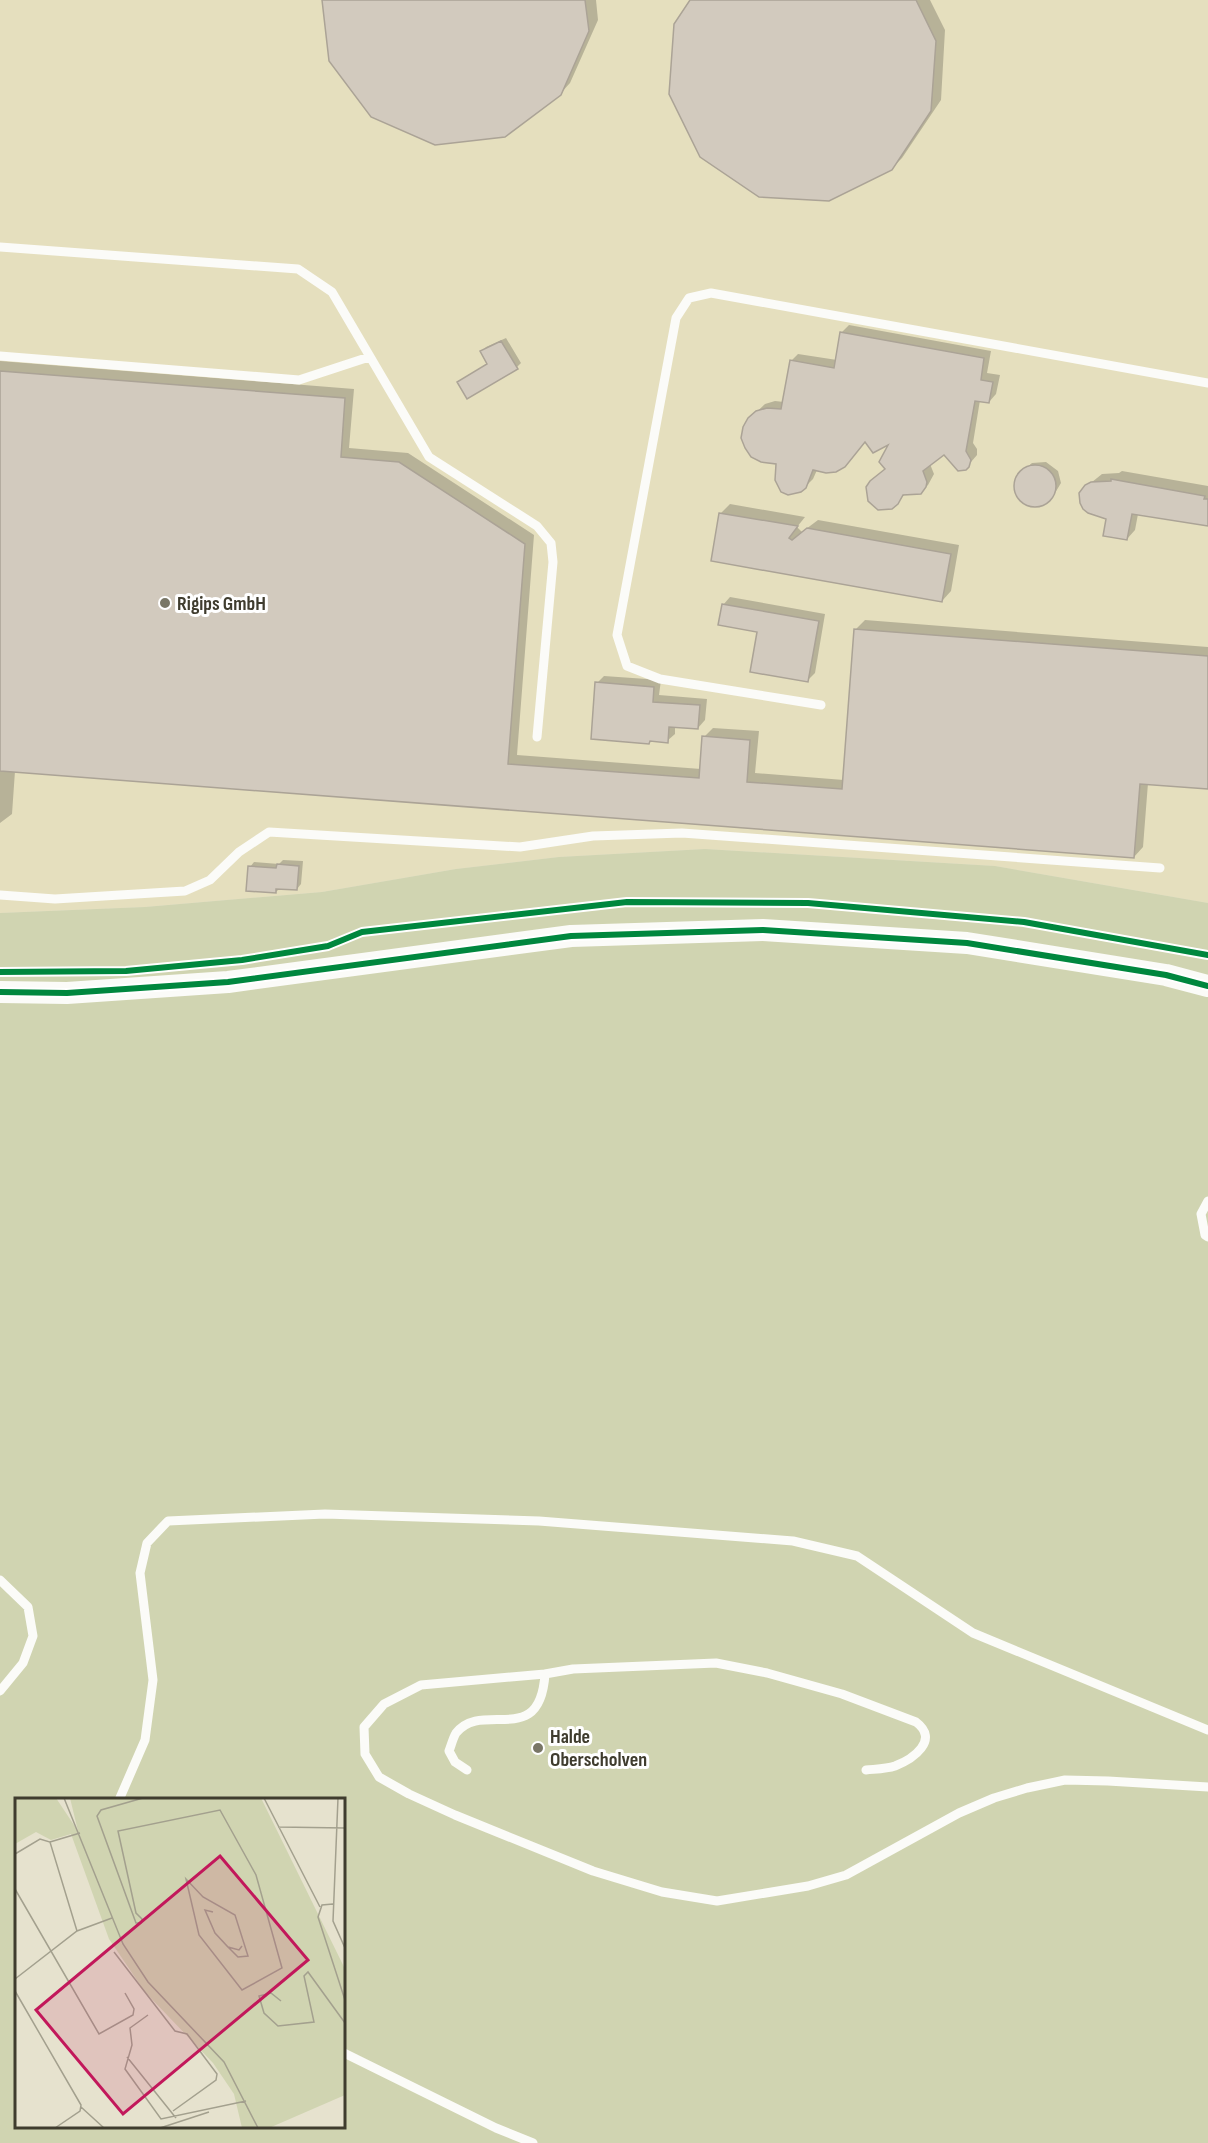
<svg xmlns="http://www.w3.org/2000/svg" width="1208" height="2143" font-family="'Sofia Sans Condensed',sans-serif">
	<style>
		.built { fill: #e5dfbe }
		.green { fill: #d0d4b1; fill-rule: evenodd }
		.shadow { fill: #0003 }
		.building { fill: #d2cabe; stroke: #aba396; stroke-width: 1.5 }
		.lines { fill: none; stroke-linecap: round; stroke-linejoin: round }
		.service { stroke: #fbfbf8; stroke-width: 9 }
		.tertiary { stroke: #fbfbf8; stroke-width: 22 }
		.cycleway-casing { stroke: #fff; stroke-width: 10 }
		.cycleway { stroke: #00873e; stroke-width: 6 }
		.poi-dot { fill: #797666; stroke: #fff; stroke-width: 2 }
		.labels { text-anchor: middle; stroke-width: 6; stroke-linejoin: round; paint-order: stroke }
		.poi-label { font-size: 20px; font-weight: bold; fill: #3f3c2e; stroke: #fff; text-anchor: start }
		.inset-road { fill: none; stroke: #a3a08e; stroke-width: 1.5 }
		.view { fill: #c2185b; fill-opacity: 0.15; stroke: #c2185b; stroke-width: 3 }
		.inset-edge { fill: none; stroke: #3f3c2e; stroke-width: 3 }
	</style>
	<rect width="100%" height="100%" fill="#e6e2ce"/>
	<path class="built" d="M0,0H1208V903L995,866L705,849L559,857L456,869L322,892L145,907L0,913Z"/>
	<path class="green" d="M705,849L995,866L1208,903V2143H0V913L145,907L322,892L456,869L559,857ZM16,1800H344V2126H16Z"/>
	<path class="shadow" d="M323,0H596L598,20L570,83L560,94Z
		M691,0H930L945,30L941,100L902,158L891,169Z
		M849,325L991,351L987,373L1000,375L996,394L989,402L980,400L973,443L977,449V455L965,469L944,453L930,464L934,474L928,485L920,493H906L897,503L871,482L886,468L891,441H866L817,470L813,479L805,487L777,462L749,419L765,404L775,401L784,402L791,361L798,354L837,360L842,332Z
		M506,338L521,363L517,367L459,382L488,363L482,352L486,347Z
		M0,361L354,389L349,448L408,453L534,535L517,755L701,769L704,737L713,728L759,731L755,773L844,780L855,630L865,620L1208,647V787L1148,783L1143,847L1134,857L15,771L12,814L0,823Z
		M1046,462L1058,471L1061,483L1055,493L1044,503L1029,504L1018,495L1016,488L1017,480L1020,473L1032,463Z
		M1122,471L1208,486V526L1138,514L1135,530L1127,539L1108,518L1087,486L1102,474L1119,473Z
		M730,504L805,517L797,527L802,532L818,520L959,545L951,591L942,601L713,560L721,513Z
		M730,597L825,614L815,673L807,681L758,631L723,605Z
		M604,676L661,680L659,695L707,699L705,720L698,728L675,726V734L667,741L651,740L649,743L597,683Z
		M283,860L303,861L301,884L297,889L280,888L276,892L250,867L254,862L279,864Z"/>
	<path class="building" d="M322,0H585L589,31L561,95L505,137L435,145L371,117L329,61Z
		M690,0H916L936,41L931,111L892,170L829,201L759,197L700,157L669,94L674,24Z
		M840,332L984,358L981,380L993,382L989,403L975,401L966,451L971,460L969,467L966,470L958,471L944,455L923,471L927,482L926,487L921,494L903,495L898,504L892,509L878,510L868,501L866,487L870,481L885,469L879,462L888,445L873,453L865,442L845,467L836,472L826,473L813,470L806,488L801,492L788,495L781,492L775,480L776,464L761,462L751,457L745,448L741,438L743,427L748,418L756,411L767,408L781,409L790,360L834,368Z
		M501,341L518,369L467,399L457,382L487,364L480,351Z
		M0,371L345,398L341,457L399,462L525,544L508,764L699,778L702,736L750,740L747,782L842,789L854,629L1208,656V789L1140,784L1134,858L0,771Z
		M1014 486a21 21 0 1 1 42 0a21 21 0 1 1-42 0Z
		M1111,479L1205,496L1204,499H1208V526L1132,514L1127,540L1103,536L1106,519L1088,513L1083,509L1080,503L1079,493L1085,485L1091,482L1111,481Z
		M719,513L798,526L789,538L792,540L807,528L951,554L942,602L711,561Z
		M722,604L819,621L808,682L750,672L757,632L718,625Z
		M595,682L654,687L653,702L700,705L698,729L669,727L668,743L650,741L649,744L591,739Z
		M277,864L299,866L297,890L276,889V893L246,891L248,866L276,868Z"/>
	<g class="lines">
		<path class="service" d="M0,247L298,269L332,292L429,457L537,526L551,543L553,562L537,737
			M0,356L299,380L369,357
			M821,705L660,679L627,666L617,635L676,318L689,298L711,293L1208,383
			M0,895L55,899L185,891L210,880L239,852L269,832L520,847L593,836L682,833L1160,868
			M1208,1201L1201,1214L1205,1235L1208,1237
			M0,1580L28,1607L33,1636L23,1663L0,1691
			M545,1674L421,1685L384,1704L364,1727L365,1754L379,1777L409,1794L455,1815L593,1871L662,1892L717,1901L808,1886L846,1875L959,1813L994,1798L1027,1788L1065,1780L1108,1781L1208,1787
			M467,1770L455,1762L449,1751C451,1746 453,1738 456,1733C483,1699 540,1750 545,1674L573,1669L716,1663L767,1673L842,1694L916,1722C940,1740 913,1759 895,1766C886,1769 876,1769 866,1770
			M119,1800L145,1740L153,1680L140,1573L147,1543L168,1521L325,1514L539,1521L793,1541L857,1556L973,1633L1208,1730
			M344,2053L496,2128L533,2143"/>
		<path class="tertiary" d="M0,992L67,993L228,982L571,936L763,930L967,943L1166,975L1208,986"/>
		<g class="cycleway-casing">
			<path id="cycleway" d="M0,972L126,971L242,960L328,946L362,932L627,902L808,903L1024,922L1208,955
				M0,992L67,993L228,982L571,936L763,930L967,943L1166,975L1208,986"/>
		</g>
		<use href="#cycleway" class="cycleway"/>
	</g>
	<g class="poi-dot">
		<circle cx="165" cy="603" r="6"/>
		<circle cx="538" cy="1748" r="6"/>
	</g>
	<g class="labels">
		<g class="poi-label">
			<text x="177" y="610">Rigips GmbH</text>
			<text x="550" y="1743">Halde<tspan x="550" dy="23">Oberscholven</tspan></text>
		</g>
	</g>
	<g transform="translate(15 1798)">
		<rect width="330" height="330" fill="#e6e2ce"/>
		<path d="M0,0H41L63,33L55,0H246L330,171V297L254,330H227L219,296L198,265L130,194L94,141L56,36L36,42L21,34L0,46Z" fill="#d0d4b1"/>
		<path class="inset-road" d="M49,0L108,146L133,184L209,264L243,330M128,0L86,12L82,18L121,125H126L127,121L121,115L103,33L205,12L241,77L267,170L227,192L184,137L171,81L188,99L220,117L233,158L223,159L213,149M249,0L305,109M323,0L318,123L330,150M263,29L330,30M35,44L65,35M0,56L25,41L35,44L62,133M0,91L84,236L118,217L119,211L110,195M318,106L307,107L303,119L330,202M198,114L190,112L200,135L213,149L224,152L227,148M99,154L160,233L172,236L202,276L201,282L158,313M0,181L62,133L97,120M0,193L66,307L65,313L40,330M266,203L256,195L244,198L249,215L263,228L299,224L289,178L293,174L330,225M133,217L115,230L117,247L110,271L146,321L231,303M112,259L161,320M66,309L89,330M145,330L194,314"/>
		<path class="view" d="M205,58L293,162L108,316L21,212Z"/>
		<rect width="330" height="330" class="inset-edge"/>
	</g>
</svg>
